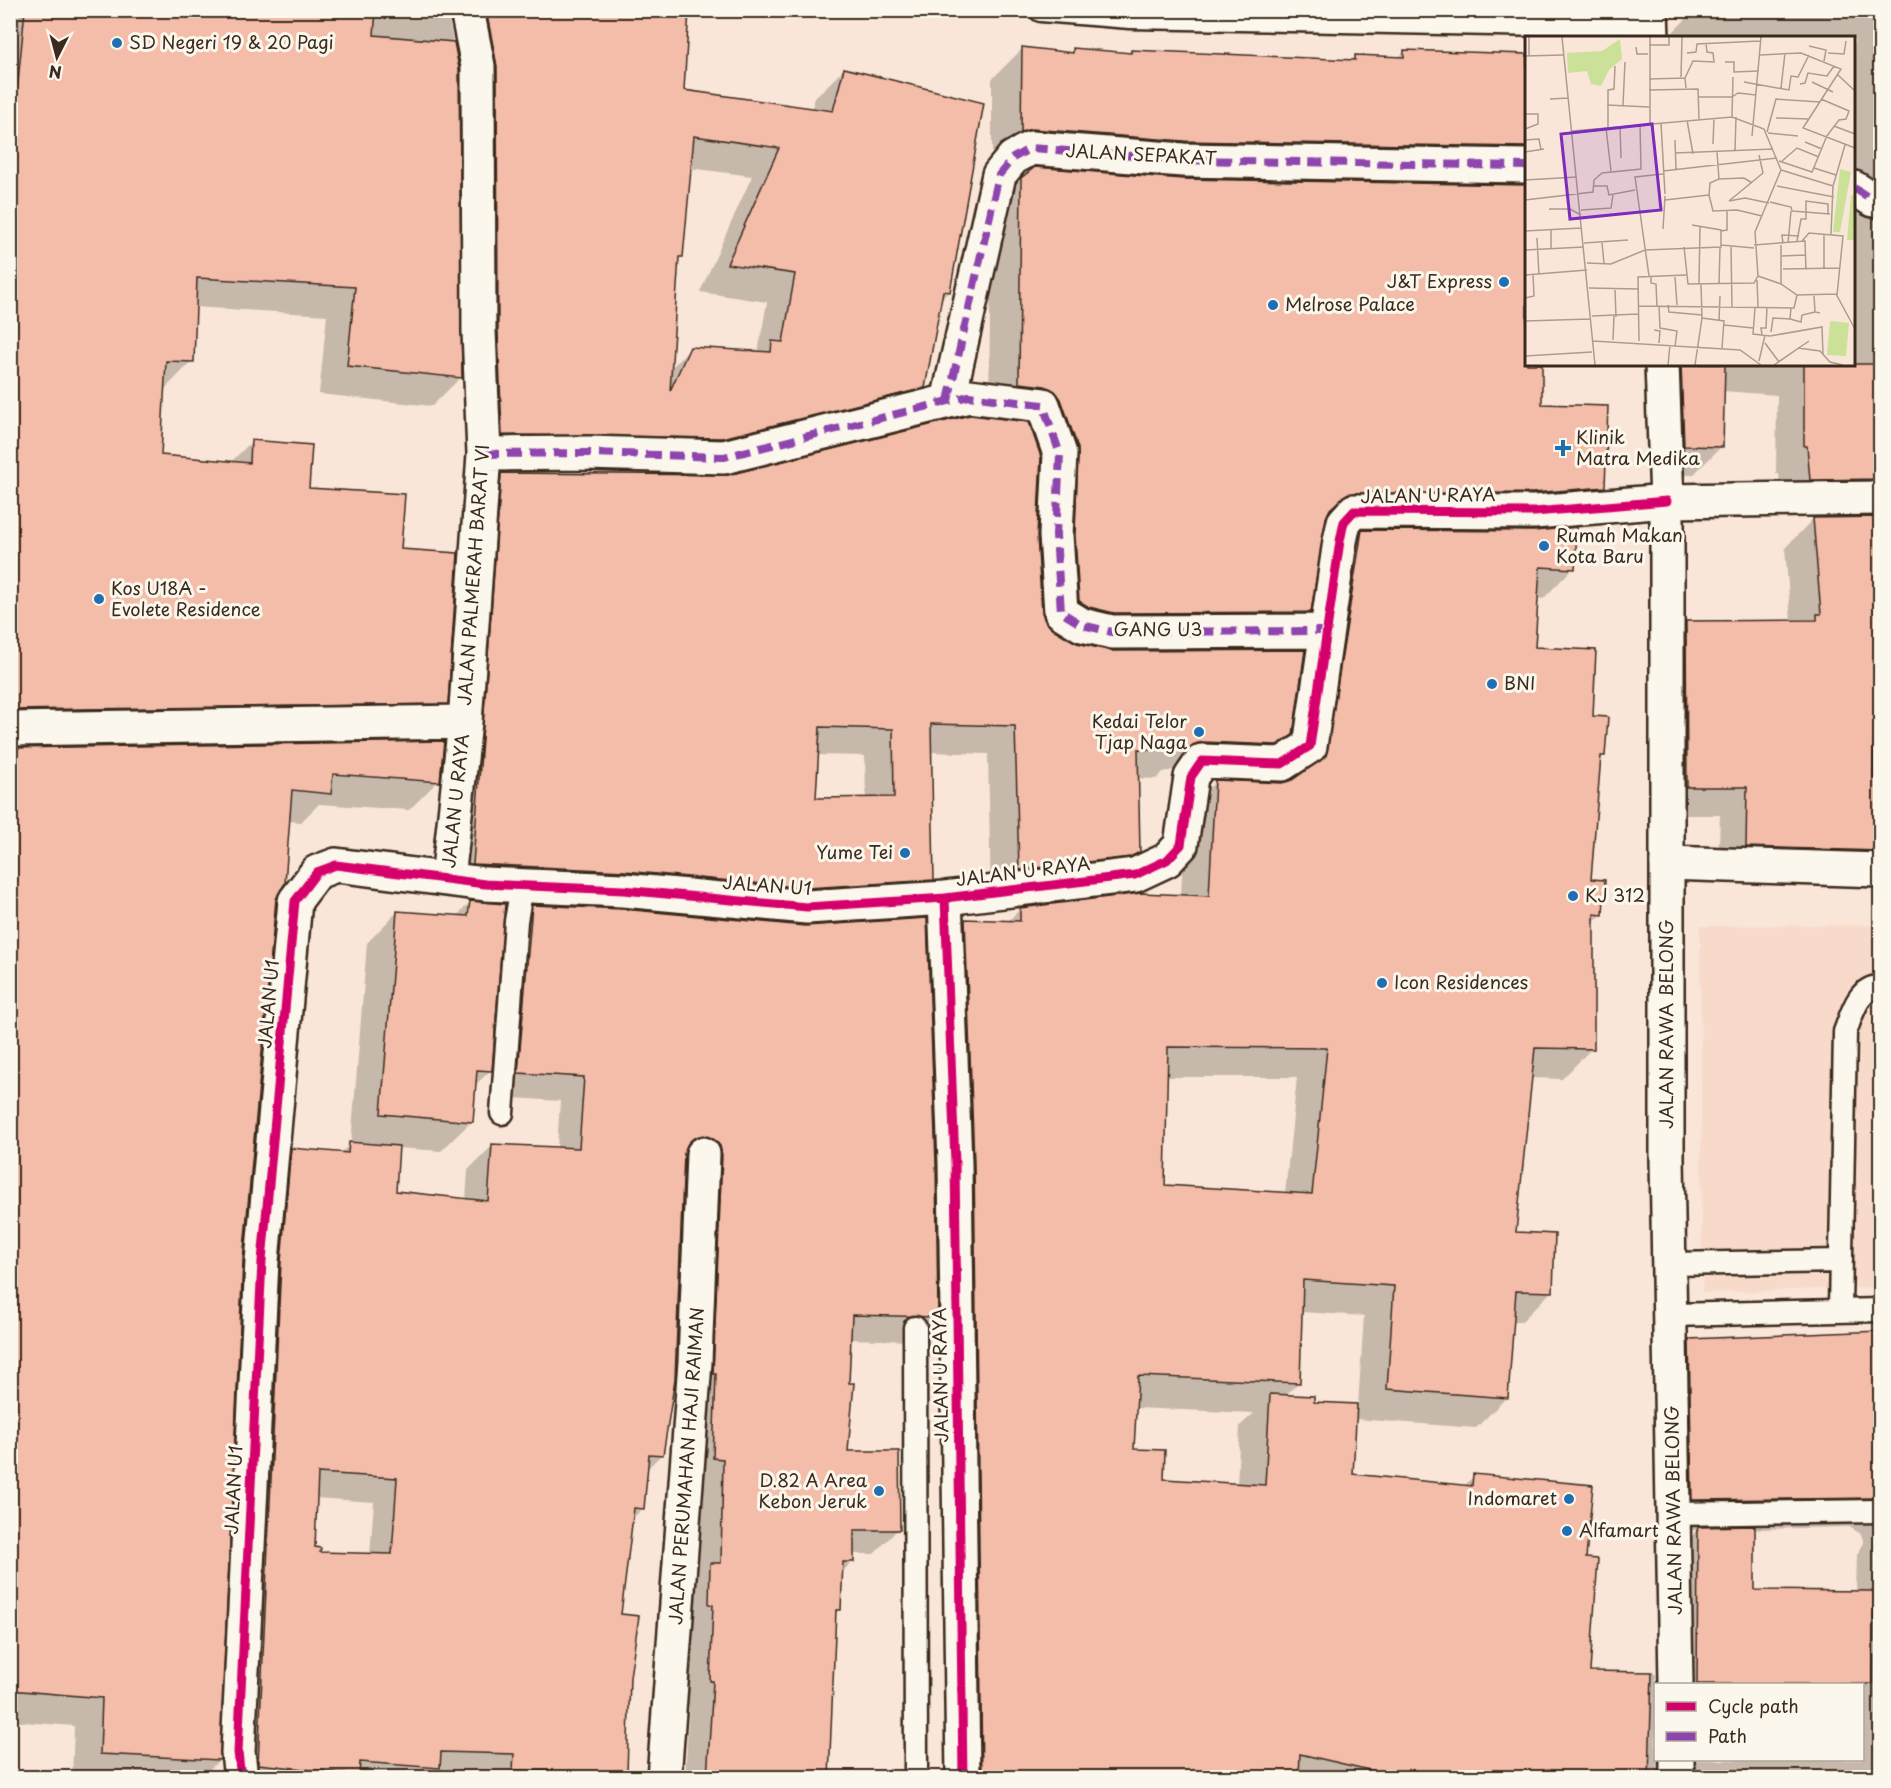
<svg xmlns="http://www.w3.org/2000/svg" width="1891" height="1788" font-family="'Playpen Sans',sans-serif">
	<style>
		.built { fill: #f8daca }
		.shadow { fill: #0003; fill-rule: evenodd }
		.building { fill: #f4bda9; stroke: #3b2a1e; stroke-width: 1.5; fill-rule: evenodd }
		.lines { fill: none; stroke-linecap: round; stroke-linejoin: round }
		.service-casing { stroke: #3b2a1e; stroke-width: 27 }
		.minor-casing { stroke: #3b2a1e; stroke-width: 38 }
		.primary-casing { stroke: #3b2a1e; stroke-width: 38 }
		.service { stroke: #fbf7ec; stroke-width: 22 }
		.minor { stroke: #fbf7ec; stroke-width: 33 }
		.primary { stroke: #fbf7ec; stroke-width: 33 }
		.quiet { stroke: #8e44ad; stroke-width: 8; stroke-dasharray: 15 8; stroke-linecap: butt }
		.cycleway-casing { stroke: #fbf7ec; stroke-width: 13 }
		.cycleway { stroke: #d6006c; stroke-width: 9 }
		.poi-dot { fill: #1f6fb2; stroke: #fbf7ec; stroke-width: 2 }
		.labels { text-anchor: middle; stroke-width: 6; stroke-linejoin: round; paint-order: stroke }
		.poi-label { font-size: 18px; fill: #3b2a1e; stroke: #fbf7ec; text-anchor: start }
		.street-label { font-size: 18px; fill: #3b2a1e; stroke: #fbf7ec }
		.inset-road { fill: none; stroke: #ad9b8e; stroke-width: 1.5 }
		.view { fill: #7b2cbf; fill-opacity: 0.15; stroke: #7b2cbf; stroke-width: 3 }
		.inset-edge { fill: none; stroke: #3b2a1e; stroke-width: 3 }
	</style>
	<rect width="100%" height="100%" fill="#f9e6d8"/>
	<filter id="ink" filterUnits="userSpaceOnUse"><feTurbulence type="fractalNoise" baseFrequency=".0167" numOctaves="2"/><feDisplacementMap in="SourceGraphic" scale="12" xChannelSelector="R" yChannelSelector="G"/><feConvolveMatrix kernelMatrix="1 2 1 2 8 2 1 2 1" color-interpolation-filters="sRGB"/></filter>
	<g filter="url(#ink)">
		<path class="built" d="M1880,925V1287L1702,1293L1700,926Z"/>
		<path class="shadow" d="M10,10H687L683,91L812,109L815,98L844,69L948,292L940,301L923,387L894,416L692,466L474,463L469,96L457,36L449,21L458,68L461,377L432,406L319,394L327,315L194,307L192,361L164,390L159,457L230,463L252,441L307,490L399,551L446,703L417,732L10,738ZM689,168L752,176L700,292L767,302L758,353L691,348L671,368L677,261L681,257Z
			M1695,10H1880V858L1718,875L1720,815H1659L1658,651L1686,622H1791L1785,548L1813,519L1870,518L1860,509L1782,508L1779,474H1776L1777,395L1723,391L1722,446L1693,475L1656,474L1652,364H1854V38H1673V32Z
			M1022,49L1070,54L1074,50L1128,55L1132,51L1351,61L1356,57L1398,58L1404,52L1526,55V364L1540,405L1603,487L1573,517L1502,523H1323L1309,612L1279,642L1083,643L1069,639L1291,734L1263,763L1247,773L1174,770L1163,772L1156,779L1137,778L1138,851L1110,880L991,898L988,754L930,752L933,879L904,907L445,891L474,502L502,474L728,477L970,417L1031,424L1015,416L989,413L991,210L1026,174L1035,169L1183,180L1512,186L1506,180L992,161V79ZM1040,454L1048,478L1045,566L1050,628L1041,614L1036,536ZM817,755L865,756L866,799L815,800Z
			M1363,531L1573,568L1543,599L1537,598L1534,648L1592,717L1604,755L1600,760L1590,881L1602,914L1592,924V1048L1562,1079L1530,1078L1514,1234L1551,1292L1521,1322H1512L1507,1397L1476,1428L1355,1419L1352,1475L1463,1487L1474,1476L1584,1559L1588,1672L1656,1674V1760H1862V1684H1668V1559L1698,1530H1662L1659,1371L1689,1340L1880,1333V1778H1659L1655,1773L1656,1778H951L935,951L965,920L1007,922L1020,909L1181,896L1185,812L1215,782L1282,784L1298,778L1332,562ZM1166,1077H1297L1285,1194L1163,1187ZM1301,1312L1364,1316L1358,1405L1313,1403L1285,1396L1298,1383ZM1135,1408L1254,1413L1240,1426L1237,1485L1162,1480L1132,1450ZM1849,1527L1861,1534L1864,1543L1857,1555L1856,1592L1754,1591V1529Z
			M10,749L438,781L409,810L319,804L301,822L288,821L275,899L242,1260L219,1760L201,1778H72L74,1726L10,1721Z
			M470,902L490,1071L474,1086L472,1121L441,1151L398,1148L394,1193L466,1200L468,1170L493,1145L557,1148L560,1101L495,1097L508,931L533,906L937,1316L912,1341L849,1339L847,1453L898,1529L874,1554H852V1562L841,1573L840,1609L835,1614L826,1778H685L689,1705H686V1589L697,1578L699,1483L688,1162L683,1161L662,1454L646,1470L643,1508L631,1520L620,1615L628,1676L625,1778H233L267,1174L292,1149L340,1153L351,1144L367,943L397,912L456,917ZM315,1498L374,1502L370,1555L319,1553L313,1549Z"/>
		<path class="building" d="M25,10H376L374,35L454,42L459,68L462,378L347,366L355,287L197,278L194,362L166,361L161,455L250,463L251,440L312,445L309,488L405,494L401,549L458,553L448,704L10,710V133H13Z
			M486,10H689L684,90L833,111L844,68L984,103L950,292L943,291L925,388L722,438L502,435L498,331L497,66ZM694,136L779,148L727,264L795,274L783,342L772,341L771,352L690,347L670,391L679,257H683Z
			M1022,47L1073,53V48L1131,53V50L1355,60V55L1404,57V50L1527,54V147L1184,141L1032,129L1021,132Z
			M1035,167L1183,179L1527,185V364H1542V404L1608,406L1605,487L1533,493L1347,494L1330,509L1326,518L1311,612L1114,613L1089,607L1079,601L1075,535L1078,448L1061,399L1055,391L1045,386L1019,383L1021,178Z
			M1681,364H1725L1723,447L1684,446Z
			M1804,364H1881V479L1810,480L1807,446H1804Z
			M970,415L1029,422L1041,457L1037,536L1042,613L1051,628L1077,643L1112,651L1305,650L1293,735L1277,745L1203,742L1193,745L1186,751L1138,749L1140,852L1130,857L1019,870L1015,726L931,724L934,880L807,888L625,871L473,864L501,473L728,475ZM820,727L893,729L894,797L816,798Z
			M1881,517V682H1875L1873,779H1881V851L1746,847L1747,787H1687L1686,621L1817,620V614H1821L1813,518Z
			M1577,527L1575,569L1540,567L1535,647L1596,650L1593,716L1608,717L1605,756H1601L1591,879L1605,880L1603,915L1594,914V1049L1535,1048L1516,1232L1555,1234L1553,1292L1516,1291L1508,1398L1387,1389L1394,1286L1303,1280L1300,1383L1138,1376L1134,1449L1165,1450L1164,1479L1265,1485L1270,1394L1314,1396V1402L1357,1404L1353,1474L1472,1486L1473,1474L1593,1485L1586,1558L1598,1559L1590,1671L1652,1672L1649,1778H1404L1300,1754L1299,1778H982L974,1163L965,919L1020,921V908L1141,893L1209,896L1215,780L1282,783L1292,780L1326,756L1362,530L1534,531ZM1168,1047L1327,1048L1312,1194L1165,1185Z
			M444,741L440,782L333,774L331,794L292,790L285,883L276,899L243,1260L220,1760L100,1754L102,1698L10,1690V748Z
			M470,901L505,904L492,1071L477,1070L473,1122L381,1114L397,911L468,916Z
			M532,905L622,909L805,926L927,918L936,1163L938,1317L852,1315L849,1383H854L848,1451H899L900,1530H854V1562H843L841,1610H836L829,1778H707L713,1681H710L713,1605L709,1604L710,1563H721L723,1459L713,1458L716,1374H713L722,1155L720,1146L713,1139L703,1135L694,1138L688,1144L684,1153L675,1379L663,1455L649,1454L644,1509L634,1508L621,1614L639,1616L630,1677L627,1773L513,1770L514,1754L441,1752L440,1768L360,1762L359,1775L258,1764L281,1262L291,1148L348,1153L349,1142L399,1146L396,1191L488,1201L492,1144L579,1148L584,1077L518,1073ZM318,1473L397,1478L392,1554L320,1552L321,1548L315,1547Z
			M1881,1331V1498L1692,1500L1689,1339Z
			M1755,1526V1590L1874,1591L1873,1684H1697L1698,1527Z"/>
		<g class="lines">
			<g class="service-casing">
				<path id="service" d="M1041,10L1130,17L1651,27
					M502,1113L516,921L522,886
					M1670,1264L1841,1261
					M1840,1310L1845,1032C1852,1014 1858,987 1880,987
					M1671,1315L1880,1310
					M915,1328L916,1778
					M1675,1514L1880,1511"/>
			</g>
			<g class="minor-casing">
				<path id="minor" d="M1854,188L1873,200L1880,201
					M948,401L999,175L1013,158L1031,148L1183,160L1526,166
					M484,454L588,453L724,457L969,396L1043,405L1060,454L1056,535L1061,612L1082,625L1112,632L1327,631
					M10,729L465,722L484,454L479,331L478,66L467,10
					M1667,863L1880,870
					M448,879L465,722
					M945,898L955,1163L963,1778
					M241,1778L238,1752L262,1261L295,901L317,872L336,865L485,884L623,890L807,907L945,898L1135,875L1167,860L1181,845L1191,777L1202,761L1282,764L1310,746L1340,541L1344,522L1354,511L1534,512L1667,501L1880,498
					M664,1778L695,1362L703,1154"/>
			</g>
			<g class="primary-casing">
				<path id="primary" d="M1651,10L1652,38
					M1662,364L1667,501V1158L1676,1684
					M1677,1760V1778"/>
			</g>
			<use href="#service" class="service"/>
			<use href="#minor" class="minor"/>
			<use href="#primary" class="primary"/>
			<path class="quiet" d="M1854,188L1873,200L1880,201
				M948,401L999,175L1013,158L1031,148L1183,160L1526,166
				M484,454L588,453L724,457L969,396L1043,405L1060,454L1056,535L1061,612L1082,625L1112,632L1327,631"/>
			<g class="cycleway-casing">
				<path id="cycleway" d="M945,898L955,1163L963,1778
					M241,1778L238,1752L262,1261L295,901L317,872L336,865L485,884L623,890L807,907L945,898L1135,875L1167,860L1181,845L1191,777L1202,761L1282,764L1310,746L1340,541L1344,522L1354,511L1534,512L1667,501"/>
			</g>
			<use href="#cycleway" class="cycleway"/>
		</g>
	</g>
	<g class="poi-dot">
		<circle cx="117" cy="43" r="6"/>
		<circle cx="1504" cy="282" r="6"/>
		<circle cx="1273" cy="305" r="6"/>
		<path d="M1560 439h6v6h6v6h-6v6h-6v-6h-6v-6h6z"/>
		<circle cx="1544" cy="546" r="6"/>
		<circle cx="99" cy="599" r="6"/>
		<circle cx="1492" cy="684" r="6"/>
		<circle cx="1199" cy="732" r="6"/>
		<circle cx="905" cy="853" r="6"/>
		<circle cx="1573" cy="896" r="6"/>
		<circle cx="1382" cy="983" r="6"/>
		<circle cx="879" cy="1491" r="6"/>
		<circle cx="1569" cy="1499" r="6"/>
		<circle cx="1567" cy="1531" r="6"/>
	</g>
	<g class="labels">
		<g class="poi-label">
			<text x="129" y="49">SD Negeri 19 &amp; 20 Pagi</text>
			<text x="1492" y="288" text-anchor="end">J&amp;T Express</text>
			<text x="1285" y="311">Melrose Palace</text>
			<text x="1576" y="444">Klinik<tspan x="1576" dy="21">Matra Medika</tspan></text>
			<text x="1556" y="542">Rumah Makan<tspan x="1556" dy="21">Kota Baru</tspan></text>
			<text x="111" y="595">Kos U18A -<tspan x="111" dy="21">Evolete Residence</tspan></text>
			<text x="1504" y="690">BNI</text>
			<text x="1187" y="728" text-anchor="end">Kedai Telor<tspan x="1187" dy="21">Tjap Naga</tspan></text>
			<text x="893" y="859" text-anchor="end">Yume Tei</text>
			<text x="1585" y="902">KJ 312</text>
			<text x="1394" y="989">Icon Residences</text>
			<text x="867" y="1487" text-anchor="end">D.82 A Area<tspan x="867" dy="21">Kebon Jeruk</tspan></text>
			<text x="1557" y="1505" text-anchor="end">Indomaret</text>
			<text x="1579" y="1537">Alfamart</text>
		</g>
		<g class="street-label">
			<text transform="translate(1141 155) rotate(3)" y="6">JALAN SEPAKAT</text>
			<text transform="translate(1428 496) rotate(-1)" y="6">JALAN U RAYA</text>
			<text transform="translate(474 575) rotate(-86)" y="6">JALAN PALMERAH BARAT VI</text>
			<text x="1158" y="636">GANG U3</text>
			<text transform="translate(456 801) rotate(-84)" y="6">JALAN U RAYA</text>
			<text transform="translate(1023 872) rotate(-7)" y="6">JALAN U RAYA</text>
			<text transform="translate(767 886) rotate(4)" y="6">JALAN U1</text>
			<text transform="translate(269 1004) rotate(-85)" y="6">JALAN U1</text>
			<text transform="translate(1667 1024) rotate(-90)" y="6">JALAN RAWA BELONG</text>
			<text transform="translate(941 1375) rotate(-91)" y="6">JALAN U RAYA</text>
			<text transform="translate(687 1466) rotate(-86)" y="6">JALAN PERUMAHAN HAJI RAIMAN</text>
			<text transform="translate(234 1490) rotate(-87)" y="6">JALAN U1</text>
			<text transform="translate(1674 1510) rotate(-91)" y="6">JALAN RAWA BELONG</text>
		</g>
	</g>
	<g transform="translate(1525 36)">
		<rect width="330" height="330" fill="#f9e6d8"/>
		<path d="M95,3L97,23L84,34L76,50L66,48L62,35L43,37L42,17L77,15ZM315,133L326,136L315,196H308ZM330,158V204H322L326,160ZM305,285L324,287L321,320L302,319Z" fill="#cae197"/>
		<path class="inset-road" d="M37,1L70,329M124,9H144V1M284,10L301,14L299,25M111,11L112,18H123M162,17L171,16L172,8L235,5M303,17L319,18L321,5M235,19L276,17L316,33L278,92L330,112M0,20L38,19M4,20V1M200,26H209V36L234,35M313,39L330,55M156,41L157,1M160,42L168,25L189,26L188,17L182,16L181,8M124,43L160,42L161,52M219,46L264,54L266,40L273,41L284,19M287,46L308,56M275,48L280,47L283,37L302,40L309,30M256,52L260,17M124,54L173,53L174,83M173,61H207M207,61L213,57L231,59M25,63L43,62M296,63L324,75L321,83L314,84L301,101M82,69L124,71M98,69L100,26M0,78H13V88L0,93M207,81L208,41M251,82L284,83M162,84L168,118M136,87L140,158M125,88V1M95,90L96,122M309,90L330,98M81,92L86,135M83,92V54L89,53L90,30M47,95L207,81L239,93L256,134L230,196L233,240M242,96L251,63L295,66M243,97L273,100M227,100L236,1M0,104L14,103L16,114M150,104L151,134M280,106L297,113M188,108L189,82M210,114L211,81M0,116L19,113M192,116L194,143L185,147L184,159L188,175L212,174L237,180M150,117L248,113M254,125L287,136L301,102M257,125L272,112L294,121M289,132L311,139M256,134L308,150M138,135L252,122M193,143L219,142L227,147M0,144L52,141M69,150H82L84,159L110,154M252,150L309,161M0,164L68,156L69,144L77,137L116,133L115,88M140,164L184,159M204,165L238,137L234,119M204,165L220,162L244,167M245,166L266,171L267,175M24,173H45L56,179M56,174L86,172L88,159M267,175L305,178M26,193V213M138,193L140,160M0,195L56,192M196,195L202,194V175M306,198L308,150L320,109M299,199V233M12,202L14,239M272,205L276,183H281V165L303,168V178M277,205L284,197L318,200L312,259M59,207L103,204M77,207L79,227M263,207L266,175M258,208L257,199L274,200M196,209L229,212M229,209L280,205L281,234M256,209V248M206,210L207,271M159,211L163,248L229,247L233,240M0,214L59,211M257,220L280,219M62,227L86,228L120,214L196,211V194L167,189M258,233L315,232M0,239L62,234M124,240L110,141L138,138M126,240V247L131,248L132,271M233,240L256,248L272,259L311,258L330,293M150,241L152,269M232,244L233,271M174,248L175,190M194,248L195,212M64,252L114,253M90,254L91,281M289,259L290,276L295,277M0,262L9,260L8,239M143,269L144,276L177,279M114,270L269,272L272,259M134,270L135,292L152,295L150,311M230,272L228,298L245,300L297,291L298,318M67,280L113,278M177,282L199,285L197,312M265,283L276,286L277,279L290,276M0,285L65,283M194,285L195,260M199,289L228,292M129,294L135,295L134,307M246,296L248,282L265,283L266,272M237,299L236,292H241L242,271M88,304L89,280M68,305L215,314L236,329M114,305L113,241L161,239M240,307L254,326M273,312L295,315L305,326L318,329M0,320L67,316M234,325L240,299M143,329L145,309M170,329L177,282L176,248M249,329L284,305"/>
		<path class="view" d="M127,88L136,174L45,183L36,98Z"/>
		<rect width="330" height="330" class="inset-edge"/>
	</g>
	<rect width="1891" height="1788" fill="none" stroke="#fbf7ec" stroke-width="36"/>
	<rect x="18" y="18" width="1855" height="1752" fill="none" stroke="#3b2a1e" stroke-width="2" filter="url(#ink)"/>
	<rect x="1654" y="1683" width="210" height="78" fill="#fbf7ec" stroke="#aea59a" stroke-width="1.5"/>
	<rect x="1666" y="1702" width="30" height="9" fill="#d6006c" stroke="#aea59a" stroke-width="1.5"/>
	<text x="1708" y="1713" font-size="18" fill="#3b2a1e">Cycle path</text>
	<rect x="1666" y="1732" width="30" height="9" fill="#8e44ad" stroke="#aea59a" stroke-width="1.5"/>
	<text x="1708" y="1743" font-size="18" fill="#3b2a1e">Path</text>
	<g transform="translate(57 57) rotate(186)" stroke="#fbf7ec" stroke-width="4.5" paint-order="stroke">
	<path d="M0-4.5L10 22L0 15L-10 22Z" fill="#3b2a1e"/>
	<text y="-9" font-size="16" font-weight="bold" text-anchor="middle" fill="#3b2a1e">N</text>
	</g>
</svg>
